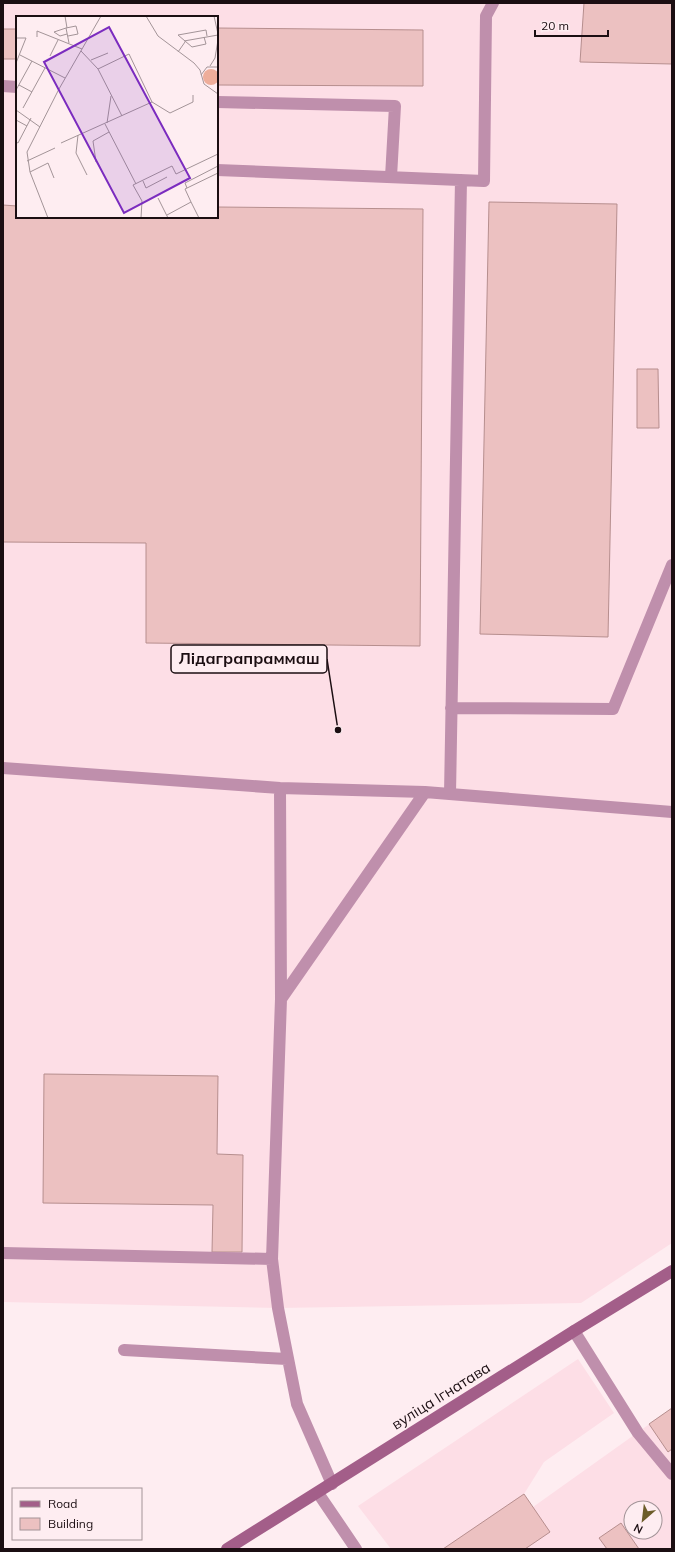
<svg xmlns="http://www.w3.org/2000/svg" width="675" height="1552" font-family="Mulish,sans-serif">
	<style>
		.built { fill: #fddee6; fill-rule: evenodd }
		.building { fill: #ecc1c1; stroke: #b68e8e }
		.lines { fill: none; stroke-linecap: round; stroke-linejoin: round }
		.lane { stroke: #bf8fac; stroke-width: 12 }
		.secondary { stroke: #a35e89; stroke-width: 12 }
		.labels { text-anchor: middle; stroke-width: 3; stroke-linejoin: round; paint-order: stroke }
		.street-label { font-size: 15px; fill: #1b0e12; stroke: #feedf1 }
		.inset-road { fill: none; stroke: #a39498; stroke-width: 1 }
		.view { fill: #7b2cbf; fill-opacity: 0.15; stroke: #7b2cbf; stroke-width: 2 }
		.inset-edge { fill: none; stroke: #1b0e12; stroke-width: 2 }
		.leader { fill: none; stroke: #1b0e12; stroke-width: 1.5 }
		.callout-dot { fill: #1b0e12; stroke: #feedf1; stroke-width: 1.5 }
		.callout { fill: #feedf1; stroke: #1b0e12; stroke-width: 1.5 }
		.callout-label { font-size: 16px; text-anchor: middle; font-weight: bold; fill: #1b0e12 }
	</style>
	<rect width="100%" height="100%" fill="#feedf1"/>
	<path class="built" d="M3,3H672V1243L581,1303L278,1308L3,1302ZM17,17H217V217H17Z
		M578,1359L614,1413L544,1462L524,1494L533,1507L672,1408V1549H639L621,1523L599,1538L607,1549H391L358,1506ZM631,1508H655V1532H631Z"/>
	<path class="building" d="M584,3H672V64L580,62Z
		M217,28L423,30V86L217,85Z
		M3,29H17V59H3Z
		M489,202L617,204L608,637L480,634Z
		M3,205L17,206V217H217V207L423,209L420,646L146,643V543L3,542Z
		M637,369H658L659,428H637Z
		M44,1074L218,1076L217,1154L243,1155L242,1252H212L213,1205L43,1203Z
		M672,1408V1449L668,1452L649,1424Z
		M524,1494L550,1532L525,1549H443Z
		M621,1523L639,1549H607L599,1538Z"/>
	<g class="lines">
		<path class="lane" d="M3,86L17,87
			M217,102L395,106L391,177
			M217,170L484,181L486,16L493,3
			M451,708L613,709L672,565
			M3,768L280,788L425,792L672,812
			M280,788L281,999L272,1259L278,1308L297,1404L332,1484
			M450,794L461,180
			M281,999L425,792
			M3,1253L272,1259
			M574,1331L638,1433L672,1474
			M124,1350L287,1359
			M318,1493L356,1549"/>
		<path class="secondary" d="M227,1549L574,1331L672,1271"/>
	</g>
	<g class="labels">
		<g class="street-label">
			<text transform="translate(441 1396) rotate(-32)" y="5">вуліца Ігнатава</text>
		</g>
	</g>
	<g transform="translate(16 16)">
		<rect width="202" height="202" fill="#feedf1"/>
		<path d="M187 61a8 8 0 1 1 16 0a8 8 0 1 1-16 0Z" fill="#eead9a"/>
		<path class="inset-road" d="M49,0L51,12M130,0L142,20L178,47L184,54L188,68L202,78M198,0L202,18M50,12L38,16L44,20L51,18M52,20L62,18L60,10L50,12L53,27M21,21V15L66,33M188,21L190,28L176,31L162,19L190,14L191,20M0,22H10L0,47M168,25L202,19M65,35L82,53L106,100M162,36L169,26M4,39L49,62M34,40L42,24M75,44L92,37M194,50L199,42L202,24M82,53L113,38L136,86L154,97L177,86V79M185,59L191,51H202M3,69L16,76M0,74L16,45M7,92L29,52M0,94L24,111M0,104L11,110M91,107L95,80M89,108L120,168M62,119L60,137L71,159M0,126L2,127L15,102M45,127L136,86M11,145L39,132M80,146L77,125L93,116M14,156L32,147L38,162M127,165L130,172L151,161M171,172L169,167L202,150M142,182L152,202M175,186L169,173L202,157M151,199L175,186L183,202M32,202L14,156L11,136L43,73L85,0M125,202L126,185L117,169L156,150L160,158L202,138"/>
		<path class="view" d="M93,11L174,162L108,197L28,46Z"/>
		<rect width="202" height="202" class="inset-edge"/>
	</g>
	<path class="leader" d="M338 730L327 659"/>
	<circle class="callout-dot" cx="338" cy="730" r="4"/>
	<rect class="callout" x="171" y="645" width="156" height="28" rx="4"/>
	<g class="callout-label">
		<text x="249" y="664">Лідаграпраммаш</text>
	</g>
	<rect width="675" height="1552" fill="none" stroke="#1b0e12" stroke-width="8"/>
	<rect x="12" y="1488" width="130" height="52" fill="#feedf1" stroke="#a39498"/>
	<rect x="20" y="1501" width="20" height="6" fill="#a35e89" stroke="#a39498"/>
	<text x="48" y="1508" font-size="12" fill="#1b0e12">Road</text>
	<rect x="20" y="1518" width="20" height="12" fill="#ecc1c1" stroke="#a39498"/>
	<text x="48" y="1528" font-size="12" fill="#1b0e12">Building</text>
	<g transform="translate(643 1520) rotate(208)"><circle r="19" fill="#feedf1" stroke="#a39498"/>
	<path d="M0-3L7 15L0 10L-7 15Z" fill="#6c5d2a"/>
	<text y="-6" font-size="11" font-weight="bold" text-anchor="middle" fill="#1b0e12">N</text>
	</g>
	<path d="M535 30v6h73v-6" fill="none" stroke="#1b0e12" stroke-width="2"/>
	<text x="541" y="30" font-size="12" fill="#1b0e12" stroke="#feedf1" stroke-width="3" paint-order="stroke">20 m</text>
</svg>
